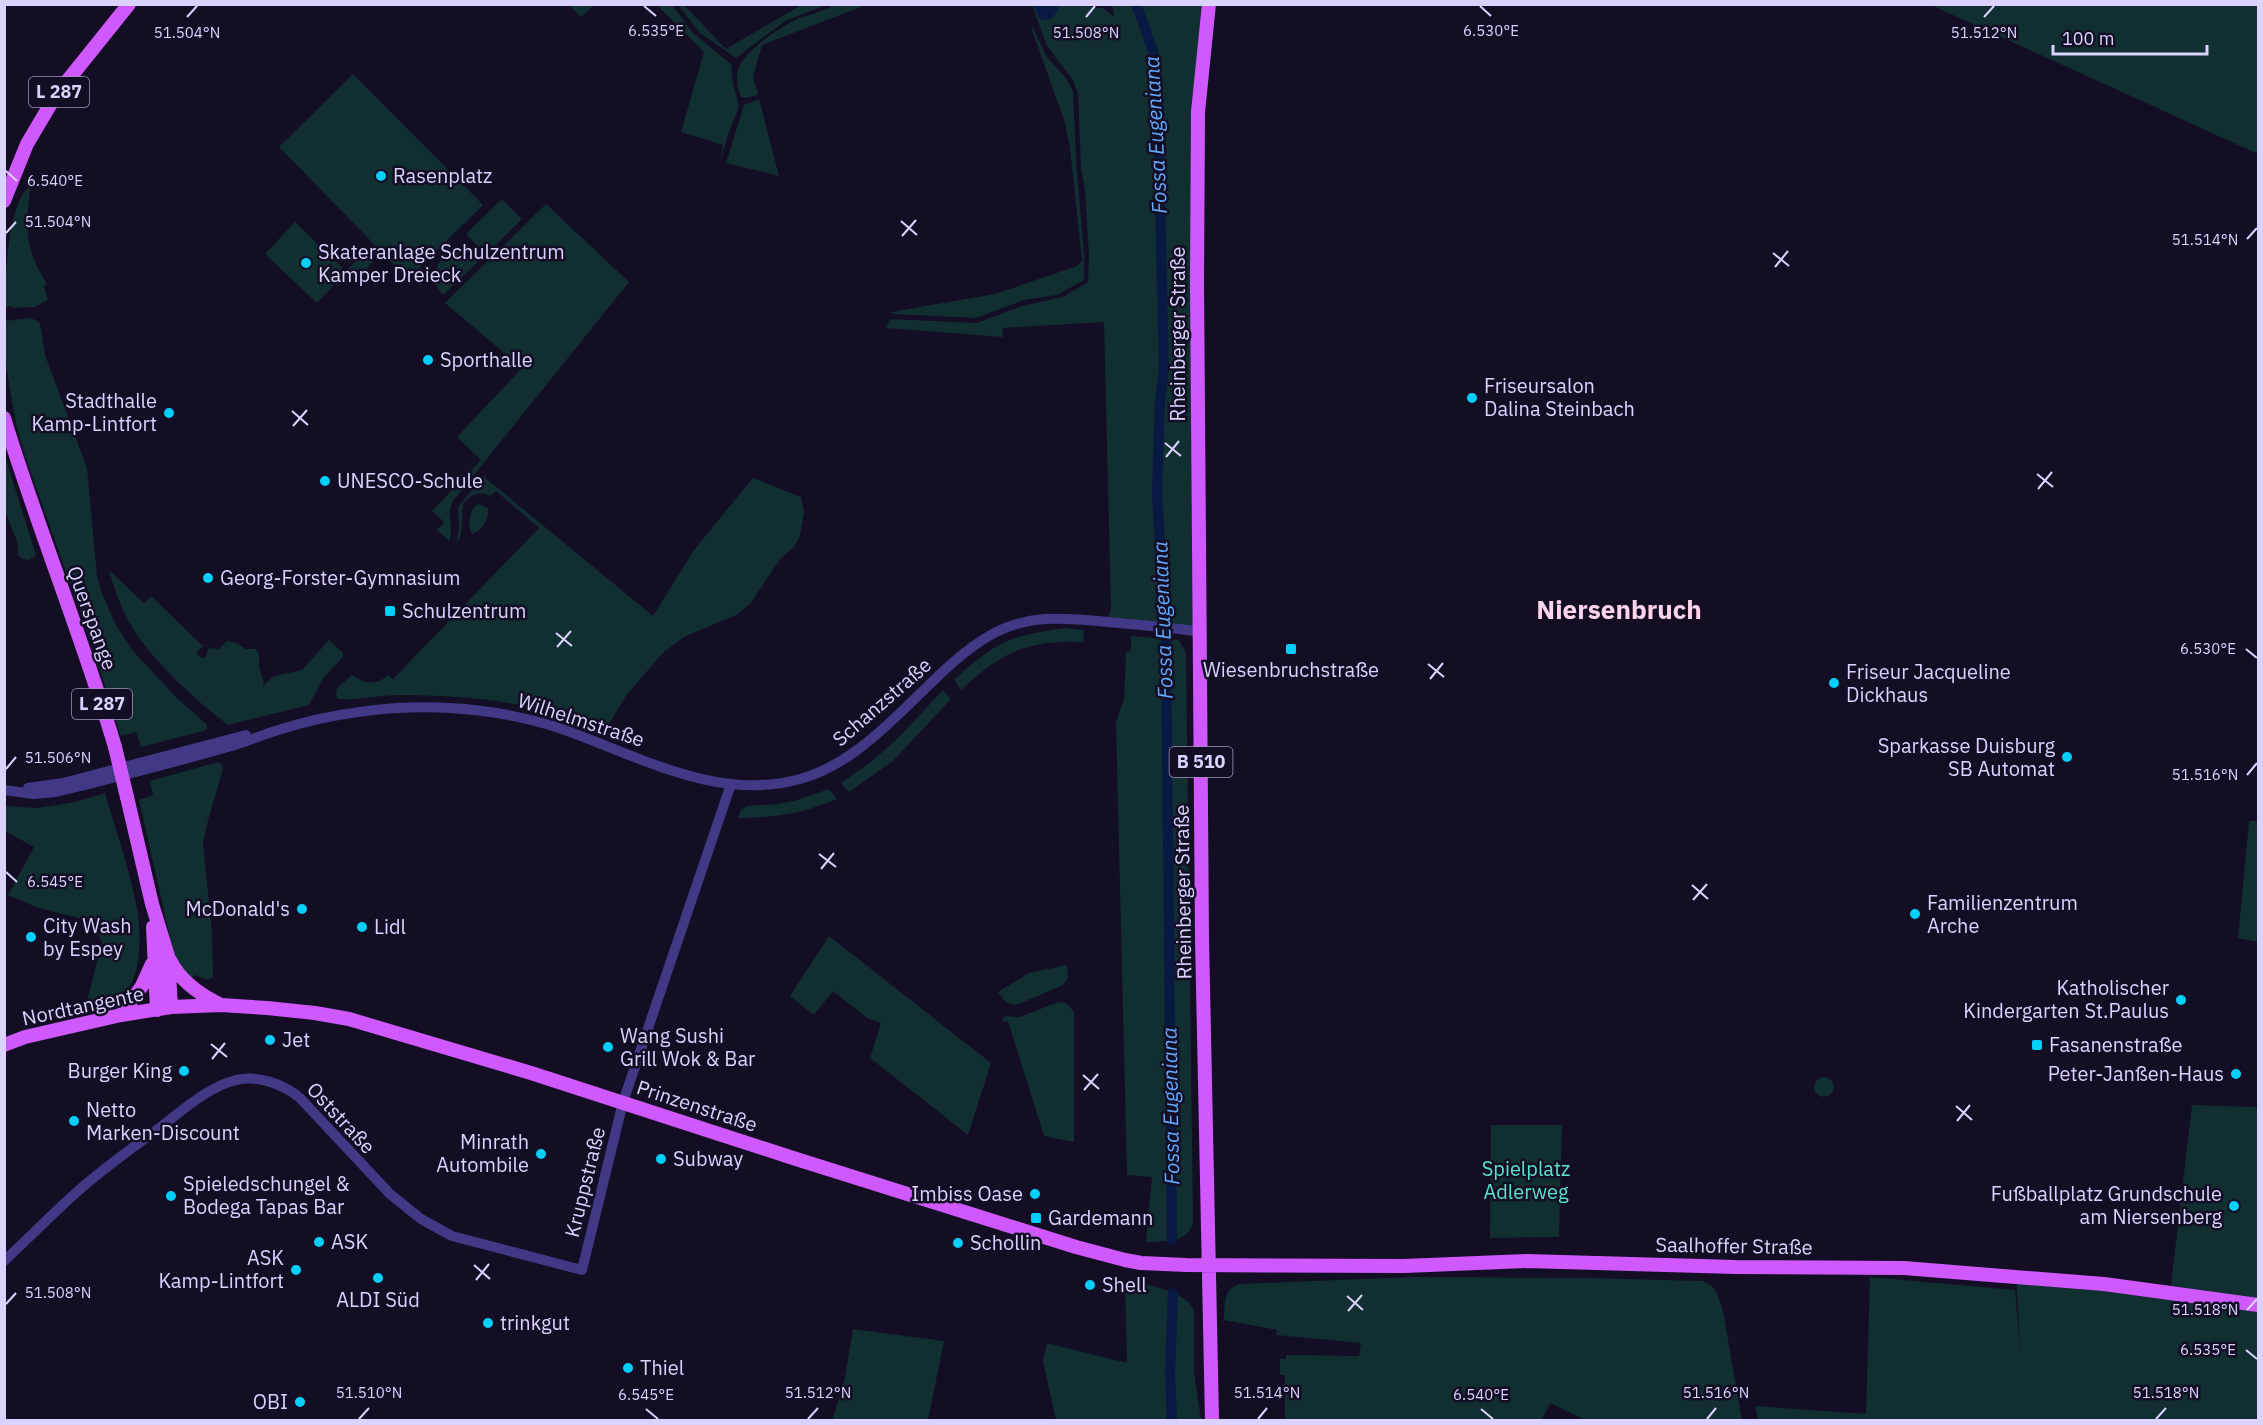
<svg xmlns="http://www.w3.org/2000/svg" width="2263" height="1425" font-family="'IBM Plex Sans',sans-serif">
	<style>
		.green { fill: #112e30 }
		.water { fill: #081944 }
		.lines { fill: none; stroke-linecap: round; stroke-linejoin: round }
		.canal { stroke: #081944; stroke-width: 10 }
		.minor { stroke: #413886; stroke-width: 10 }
		.major { stroke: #cf59ff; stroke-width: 14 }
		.major-bridge { stroke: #cf59ff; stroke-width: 14 }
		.ticks { fill: none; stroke: #dbd2ff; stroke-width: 2 }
		.poi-dot { fill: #00cffd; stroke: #140e25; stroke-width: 2 }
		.labels { text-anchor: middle; stroke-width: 5; stroke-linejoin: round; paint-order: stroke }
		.shield { fill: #140e25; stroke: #9f97be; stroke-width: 1.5 }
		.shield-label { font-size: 18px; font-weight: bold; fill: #dbd2ff }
		.poi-label { font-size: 20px; fill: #dbd2ff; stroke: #140e25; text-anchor: start }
		.street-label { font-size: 20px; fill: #dbd2ff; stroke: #140e25 }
		.park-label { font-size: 20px; fill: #5ae3cc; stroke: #140e25 }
		.water-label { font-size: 21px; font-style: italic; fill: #60a9ff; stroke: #140e25 }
		.district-label { font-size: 26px; font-weight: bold; fill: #ffd4ec; stroke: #140e25 }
		.ticks-label { font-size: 15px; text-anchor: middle; fill: #dbd2ff; stroke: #140e25; stroke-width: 5; stroke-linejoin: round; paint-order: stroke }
	</style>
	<rect width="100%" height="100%" fill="#140e25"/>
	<path class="green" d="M835,4L866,5L762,45L753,77L758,95L745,98L741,97C737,88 735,74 740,65C748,49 779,28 795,20C808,14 822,13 835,4Z
		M569,5H594L581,17Z
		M657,5H672L692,32L731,64L733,84L739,107L728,135L720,162L723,145L681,132L704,52Z
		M678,5H684L726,49L801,5H826L785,21L736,58L700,33Z
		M1032,5H1091L1092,8H1103L1114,17L1112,5H1209L1202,67L1200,631L1108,618L1111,609L1104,322L1002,328L1003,337L886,328L890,319L977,323L1022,306L1063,297L1088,282L1089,256L1085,190L1081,168L1078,94L1073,80L1047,46Z
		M1931,5H2258V154Z
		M1031,27L1033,28L1047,57L1066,78L1073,91L1076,159L1084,255V280L1057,295L1024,300L976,318L893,314L891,312L995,294L1077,266L1082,261L1070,148L1065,123Z
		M353,74L483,205L408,279L279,147Z
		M759,99L779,176L726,163L744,105Z
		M30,187C26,229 24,247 47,284L44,286L48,300L35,307L12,308V306L5,307C4,283 9,198 30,187Z
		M502,199L522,219L486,255L466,234Z
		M546,204L629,282L453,501C445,514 455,528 449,541L437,530L444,522L432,511L481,460L457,437L522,368L445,303Z
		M295,222L346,271L364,253L373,262L356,281L346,272L317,303L265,254Z
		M462,248L473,251L483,257L443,295C426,276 439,253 462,248Z
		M31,318L39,322L41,328L45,355L87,468L97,576L102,594L116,625L133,651L175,696L207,725V730L141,747L136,732L121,736L91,642L25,456L16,424L5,360V321Z
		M4,453L36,555L29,560L22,559L18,555V544L5,511Z
		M483,476L653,616L694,550L753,478L801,497L804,512L800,536L794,547L780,559L750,604L736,615L684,637L663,653L627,694L605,731C540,702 468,695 398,695C378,695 357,701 338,699L336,696L337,688L352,675C364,684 376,686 388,675L393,679L539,528L496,491L490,496C479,491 471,494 463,504L461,534L456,544L459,529L458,507Z
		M478,504L488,508C490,518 482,531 472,534C467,525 469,510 478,504Z
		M109,570L144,603L151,596L203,646L196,653L202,658L206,657L208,649L213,648L219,649L227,641L236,643L246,649H256C261,656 259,657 259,665C259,674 265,676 263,686L274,676L302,670L329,640L343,653V657L324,677L309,705L228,725C195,700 149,658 129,622C120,605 114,588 109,570Z
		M1066,628L1084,630L1083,642C1027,640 1002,652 961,690L954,680C996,641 1009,636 1066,628Z
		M1131,636L1178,640L1185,650L1186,656L1193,1221C1190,1244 1163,1241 1146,1242L1152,1177L1127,1175L1116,722L1124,699L1126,652L1131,651Z
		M943,690L951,699L894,760L849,792L841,783L871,762L899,737Z
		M218,762L222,765L223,769L208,820L203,844L212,931L213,977L208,980L195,975L189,980L176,960L172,946L139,800L153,795L150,781Z
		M829,789L837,799C805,813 774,818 738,818L741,810L747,806L777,804L794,801Z
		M105,793C116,831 130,870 137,909C141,928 142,975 127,989C116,999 99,1003 85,1008L102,943L97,931L82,919L36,907L8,895L34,847L5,831V806L37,808L75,802Z
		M2249,821H2258V942L2238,938Z
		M829,936L991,1063L968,1135L870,1058L881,1023L867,1018L833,991L814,1015L790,996Z
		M1067,965L1068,978L1063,985L1019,1004C1008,1007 1004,1000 998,992L1029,973Z
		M1058,1002L1066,1003L1074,1012V1142L1044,1136L1008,1021L1002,1022L1004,1016L1020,1017Z
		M1814 1087a10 10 0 1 1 20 0a10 10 0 1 1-20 0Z
		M2192,1105L2258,1107V1420H1758L1755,1406L1866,1414L1870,1277L2015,1290L2021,1356L2016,1277L2170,1293Z
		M1491,1125H1562L1559,1237L1490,1238Z
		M1413,1277L1586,1278L1703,1281L1711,1285L1716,1291L1723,1311L1742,1420H1585L1550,1403L1542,1420H1285V1375H1280V1359H1286V1355L1359,1356L1361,1343L1276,1335L1277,1330L1224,1320C1225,1305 1222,1290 1239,1284Z
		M1125,1279C1144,1285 1188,1290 1194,1311V1372L1201,1420H1056L1043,1361L1047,1343L1127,1363Z
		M853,1329L944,1341L928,1420H832L844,1383Z"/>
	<path class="water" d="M1034,5H1057L1058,11L1051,19L1043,20L1039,18Z"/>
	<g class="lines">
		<path class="canal" d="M1136,4L1153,51L1157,81L1164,368L1160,401L1157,494L1166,639L1172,1240
			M1172,1420L1170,1373L1173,1293"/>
		<path class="minor" d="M28,788L63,783L246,735
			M4,790L34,794L56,792C114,778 171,763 228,747C244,743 259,736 275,731C330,713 392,705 450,708C485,710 520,716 553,726C632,752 714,803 800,779C840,768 872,740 901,712C929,686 956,655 989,636C1027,613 1067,618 1108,622C1139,625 1169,627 1200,632
			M4,1261C29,1238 53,1213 78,1191C105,1167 134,1147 162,1126C184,1109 208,1087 236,1080C259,1075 283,1084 300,1098L390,1194L421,1219L452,1236L582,1270L623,1102L731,784"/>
		<path class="major" d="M1209,4L1198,112L1197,282L1202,938L1212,1420
			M4,201L27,144L56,95L129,4
			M4,418C38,529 82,636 115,747
			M127,797L152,904L168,956L171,1007
			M153,927L157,1010
			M170,960C180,981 199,994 219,1004
			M121,1015L142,986L152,964
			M4,1045L25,1037L121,1015L171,1007L221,1005L267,1008L315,1013L349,1019L531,1073L793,1158L1076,1247L1125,1260L1141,1263L1186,1265L1404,1266L1527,1261L1735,1267L1904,1268L2104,1284L2258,1305"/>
		<path class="major-bridge" d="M115,747L127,797"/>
	</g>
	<path class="ticks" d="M644,6L656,16M1480,6L1491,16M187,17L197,6M1086,17L1095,6M1984,17L1994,6M6,171L17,181M901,221L917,235M6,233L16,222M902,236L916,220M2247,239L2257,228M1773,253L1789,266M1775,267L1788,251M292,411L308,425M293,426L307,410M1165,443L1181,456M1166,457L1179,441M2037,474L2053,487M2038,489L2052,472M556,633L572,646M557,647L571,631M2246,649L2257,658M1428,664L1444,677M1430,679L1443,663M6,769L16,757M2247,775L2257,763M819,854L836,867M821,869L834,853M6,872L17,882M1692,885L1708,899M1693,900L1707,884M211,1044L227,1057M212,1059L225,1043M1083,1075L1099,1089M1084,1090L1098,1074M1956,1106L1972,1120M1957,1121L1970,1105M474,1265L490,1279M476,1280L489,1264M1347,1296L1363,1310M6,1304L16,1293M2247,1310L2257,1299M1348,1311L1362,1295M2246,1350L2257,1359M646,1409L658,1419M1481,1409L1493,1419M359,1419L369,1408M808,1419L818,1408M1258,1419L1267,1408M1707,1419L1716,1408M2156,1419L2166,1408"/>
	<g class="poi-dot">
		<circle cx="381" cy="176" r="6"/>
		<circle cx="306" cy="263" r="6"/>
		<circle cx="428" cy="360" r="6"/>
		<circle cx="1472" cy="398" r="6"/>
		<circle cx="169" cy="413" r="6"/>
		<circle cx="325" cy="481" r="6"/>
		<circle cx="208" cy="578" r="6"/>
		<rect x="384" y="605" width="12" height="12" rx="3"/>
		<rect x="1285" y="643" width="12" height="12" rx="3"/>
		<circle cx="1834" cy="683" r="6"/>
		<circle cx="2067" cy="757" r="6"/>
		<circle cx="302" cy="909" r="6"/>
		<circle cx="1915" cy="914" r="6"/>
		<circle cx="362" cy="927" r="6"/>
		<circle cx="31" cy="937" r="6"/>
		<circle cx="2181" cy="1000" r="6"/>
		<circle cx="270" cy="1040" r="6"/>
		<rect x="2031" y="1039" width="12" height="12" rx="3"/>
		<circle cx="608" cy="1047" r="6"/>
		<circle cx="184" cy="1071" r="6"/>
		<circle cx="2236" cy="1074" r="6"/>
		<circle cx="74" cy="1121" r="6"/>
		<circle cx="541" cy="1154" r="6"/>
		<circle cx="661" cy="1159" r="6"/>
		<circle cx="1035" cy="1194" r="6"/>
		<circle cx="171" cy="1196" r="6"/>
		<circle cx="2234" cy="1206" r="6"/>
		<rect x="1030" y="1212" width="12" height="12" rx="3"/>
		<circle cx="319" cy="1242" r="6"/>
		<circle cx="958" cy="1243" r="6"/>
		<circle cx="296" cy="1270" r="6"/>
		<circle cx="378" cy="1278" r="6"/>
		<circle cx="1090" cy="1285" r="6"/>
		<circle cx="488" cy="1323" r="6"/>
		<circle cx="628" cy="1368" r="6"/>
		<circle cx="300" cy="1402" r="6"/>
	</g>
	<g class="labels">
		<g class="shield">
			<rect x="29" y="77" width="60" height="30" rx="4.5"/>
			<rect x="72" y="689" width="60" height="30" rx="4.5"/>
			<rect x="1169.5" y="747" width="63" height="30" rx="4.5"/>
		</g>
		<g class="shield-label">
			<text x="59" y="98">L 287</text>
			<text x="102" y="710">L 287</text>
			<text x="1201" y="768">B 510</text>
		</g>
		<g class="poi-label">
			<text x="393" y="183">Rasenplatz</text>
			<text x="318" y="259">Skateranlage Schulzentrum<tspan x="318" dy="23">Kamper Dreieck</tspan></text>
			<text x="440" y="367">Sporthalle</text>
			<text x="1484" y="393">Friseursalon<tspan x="1484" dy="23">Dalina Steinbach</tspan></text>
			<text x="157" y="408" text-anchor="end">Stadthalle<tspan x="157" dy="23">Kamp-Lintfort</tspan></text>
			<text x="337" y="488">UNESCO-Schule</text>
			<text x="220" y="585">Georg-Forster-Gymnasium</text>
			<text x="402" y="618">Schulzentrum</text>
			<text x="1291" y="677" text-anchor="middle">Wiesenbruchstraße</text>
			<text x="1846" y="679">Friseur Jacqueline<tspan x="1846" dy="23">Dickhaus</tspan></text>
			<text x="2055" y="753" text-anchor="end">Sparkasse Duisburg<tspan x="2055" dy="23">SB Automat</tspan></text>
			<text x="1927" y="910">Familienzentrum<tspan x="1927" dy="23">Arche</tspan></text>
			<text x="290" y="916" text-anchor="end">McDonald's</text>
			<text x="43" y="933">City Wash<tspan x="43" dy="23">by Espey</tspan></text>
			<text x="374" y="934">Lidl</text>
			<text x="2169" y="995" text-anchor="end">Katholischer<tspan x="2169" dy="23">Kindergarten St.Paulus</tspan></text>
			<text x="620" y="1043">Wang Sushi<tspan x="620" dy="23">Grill Wok &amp; Bar</tspan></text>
			<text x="282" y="1047">Jet</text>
			<text x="2049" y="1052">Fasanenstraße</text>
			<text x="172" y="1078" text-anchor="end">Burger King</text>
			<text x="2224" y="1081" text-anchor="end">Peter-Janßen-Haus</text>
			<text x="86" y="1117">Netto<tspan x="86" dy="23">Marken-Discount</tspan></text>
			<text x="529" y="1149" text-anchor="end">Minrath<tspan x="529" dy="23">Autombile</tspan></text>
			<text x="673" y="1166">Subway</text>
			<text x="183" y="1191">Spieledschungel &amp;<tspan x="183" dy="23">Bodega Tapas Bar</tspan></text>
			<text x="1023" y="1201" text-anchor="end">Imbiss Oase</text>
			<text x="2222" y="1201" text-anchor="end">Fußballplatz Grundschule<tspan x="2222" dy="23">am Niersenberg</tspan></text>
			<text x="1048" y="1225">Gardemann</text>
			<text x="331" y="1249">ASK</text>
			<text x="970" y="1250">Schollin</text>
			<text x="284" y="1265" text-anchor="end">ASK<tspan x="284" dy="23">Kamp-Lintfort</tspan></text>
			<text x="1102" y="1292">Shell</text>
			<text x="378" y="1307" text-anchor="middle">ALDI Süd</text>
			<text x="500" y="1330">trinkgut</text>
			<text x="640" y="1375">Thiel</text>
			<text x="288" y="1409" text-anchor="end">OBI</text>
		</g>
		<g class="street-label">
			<text transform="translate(1178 334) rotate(-90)" y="7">Rheinberger Straße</text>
			<text transform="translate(92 618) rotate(70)" y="7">Querspange</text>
			<text transform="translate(882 702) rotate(-41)" y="7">Schanzstraße</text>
			<text transform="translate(581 720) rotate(18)" y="7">Wilhelmstraße</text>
			<text transform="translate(1183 892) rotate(-91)" y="7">Rheinberger Straße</text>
			<text transform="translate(83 1006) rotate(-12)" y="7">Nordtangente</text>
			<text transform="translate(697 1106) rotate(18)" y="7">Prinzenstraße</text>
			<text transform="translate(341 1118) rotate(47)" y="7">Oststraße</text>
			<text transform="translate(585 1182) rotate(-76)" y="7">Kruppstraße</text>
			<text transform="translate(1734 1246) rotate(1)" y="7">Saalhoffer Straße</text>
		</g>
		<g class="park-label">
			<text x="1526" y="1176">Spielplatz<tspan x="1526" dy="23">Adlerweg</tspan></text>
		</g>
		<g class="water-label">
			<text transform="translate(1156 135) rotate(-93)" y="7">Fossa Eugeniana</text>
			<text transform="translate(1163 620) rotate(-92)" y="7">Fossa Eugeniana</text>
			<text transform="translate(1171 1106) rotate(-91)" y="7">Fossa Eugeniana</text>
		</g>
		<g class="district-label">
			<text x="1619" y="619">Niersenbruch</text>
		</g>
	</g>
	<g class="ticks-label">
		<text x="656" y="36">6.535°E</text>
		<text x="1491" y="36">6.530°E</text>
		<text x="187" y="38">51.504°N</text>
		<text x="1086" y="38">51.508°N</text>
		<text x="1984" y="38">51.512°N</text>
		<text x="55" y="186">6.540°E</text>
		<text x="58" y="227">51.504°N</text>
		<text x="2205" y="245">51.514°N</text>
		<text x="2208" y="654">6.530°E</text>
		<text x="58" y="763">51.506°N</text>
		<text x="2205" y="780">51.516°N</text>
		<text x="55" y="887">6.545°E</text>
		<text x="58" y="1298">51.508°N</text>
		<text x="2205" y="1315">51.518°N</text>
		<text x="2208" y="1355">6.535°E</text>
		<text x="369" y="1398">51.510°N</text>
		<text x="818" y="1398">51.512°N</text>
		<text x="1267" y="1398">51.514°N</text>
		<text x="1716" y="1398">51.516°N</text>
		<text x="2166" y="1398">51.518°N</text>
		<text x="646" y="1400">6.545°E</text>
		<text x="1481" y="1400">6.540°E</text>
	</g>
	<rect width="2263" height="1425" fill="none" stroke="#dbd2ff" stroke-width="12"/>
	<path d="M2053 45v9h154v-9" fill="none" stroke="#dbd2ff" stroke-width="3"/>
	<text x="2062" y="45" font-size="18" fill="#dbd2ff" stroke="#140e25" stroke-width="4.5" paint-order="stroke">100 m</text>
</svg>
